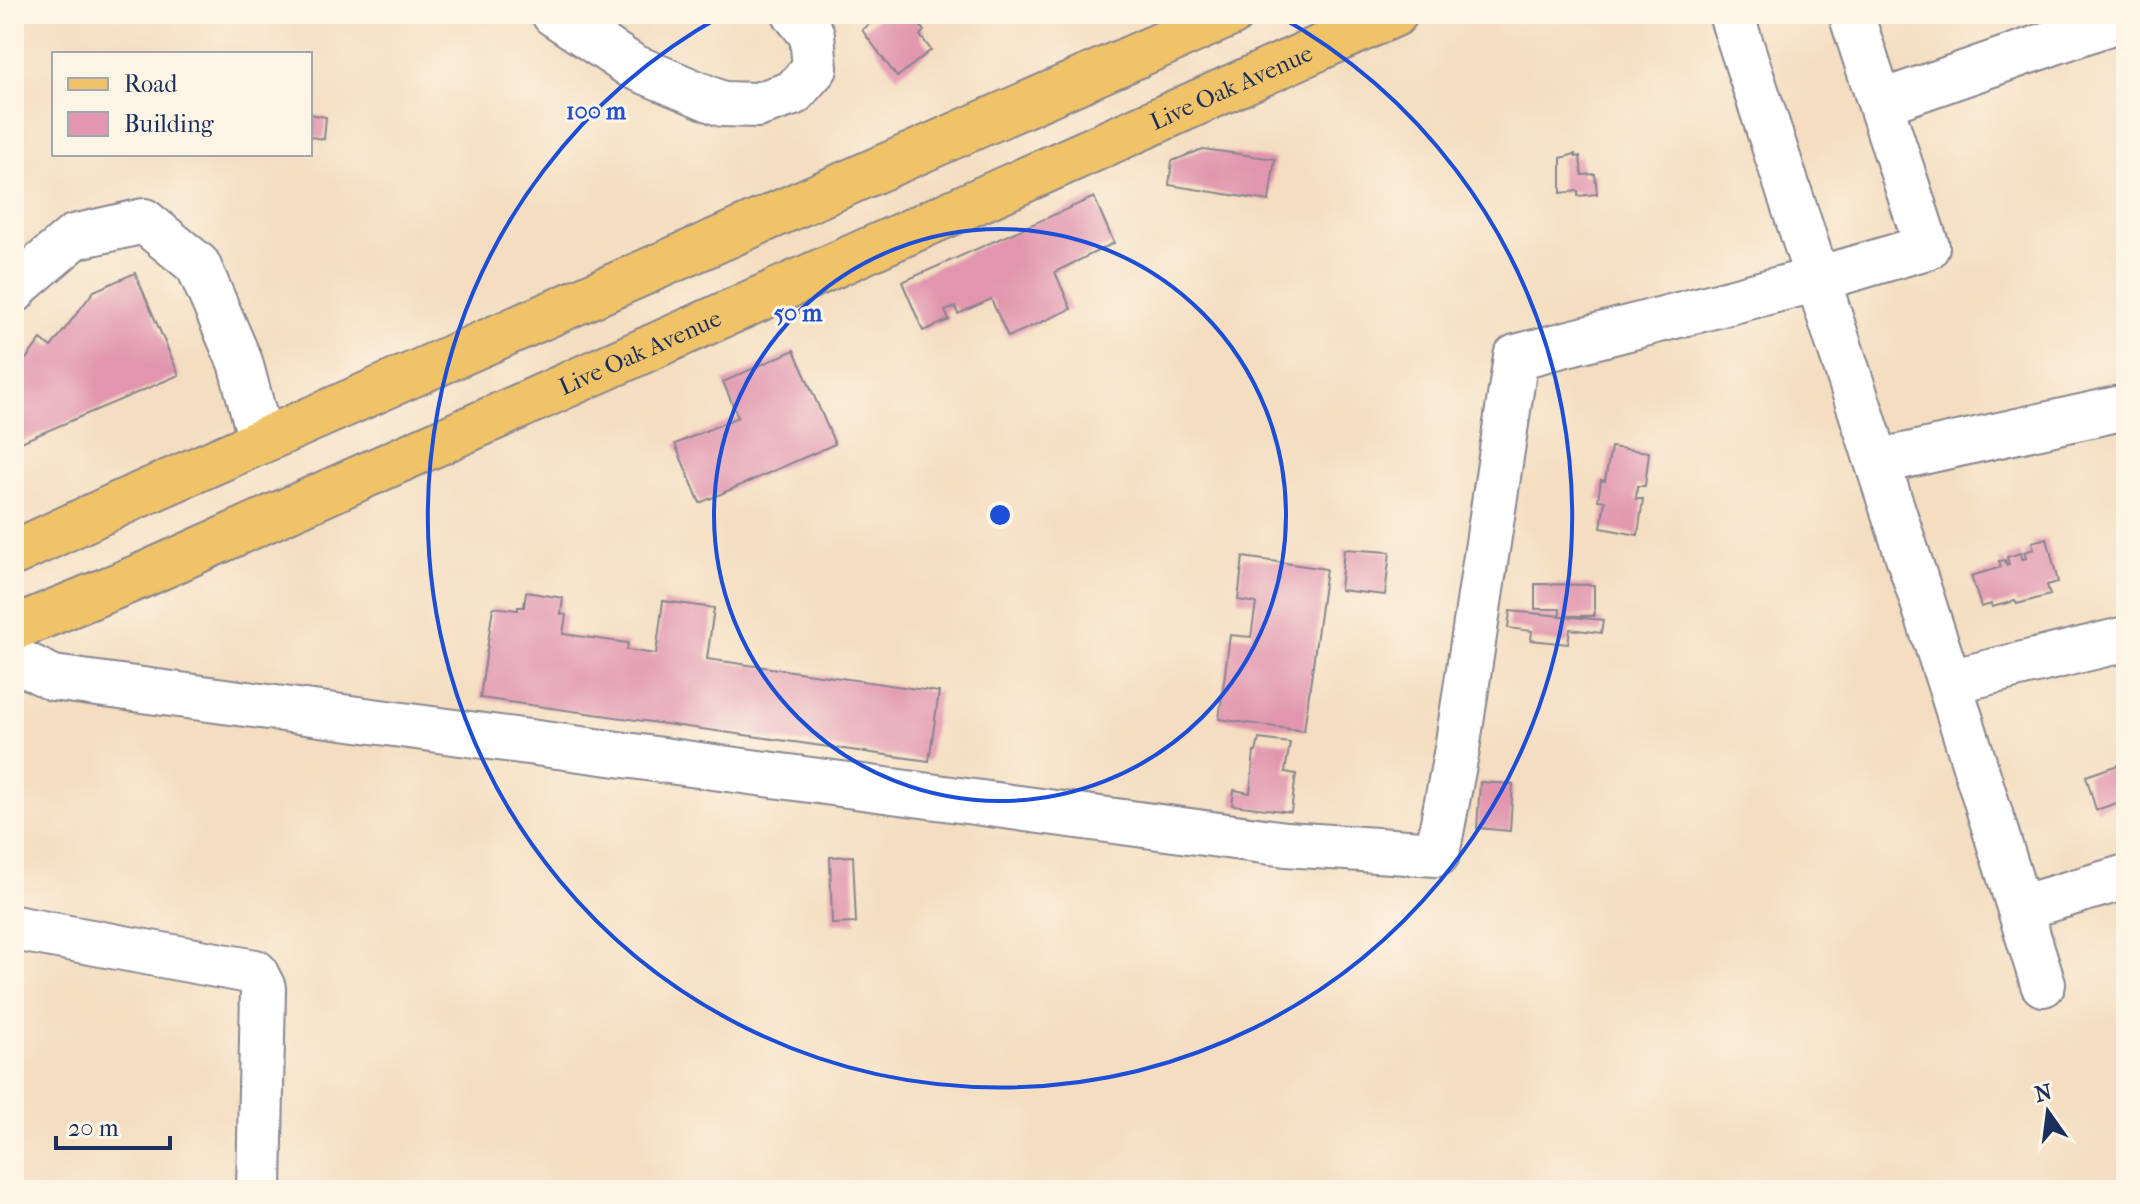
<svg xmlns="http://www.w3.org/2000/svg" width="2140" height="1204" font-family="'IM FELL French Canon',serif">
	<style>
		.building { fill: #e195ae }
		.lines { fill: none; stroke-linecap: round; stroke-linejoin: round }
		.minor-casing { stroke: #88868f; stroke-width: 48 }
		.major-casing { stroke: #88868f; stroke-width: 48 }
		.minor { stroke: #fff; stroke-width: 44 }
		.major { stroke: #f1c369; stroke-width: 44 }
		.ring { fill: none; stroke: #1d4ed8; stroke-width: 4 }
		.labels { text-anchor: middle; stroke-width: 6; stroke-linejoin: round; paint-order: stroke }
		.street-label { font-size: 24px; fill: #1b2f5e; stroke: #fcf5e5 }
		.centre { fill: #1d4ed8; stroke: #fcf5e5; stroke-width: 4 }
		.ring-label { font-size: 24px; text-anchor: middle; font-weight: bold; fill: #1d4ed8; stroke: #fcf5e5; stroke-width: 6; stroke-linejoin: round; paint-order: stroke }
	</style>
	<rect width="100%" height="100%" fill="#fcf5e5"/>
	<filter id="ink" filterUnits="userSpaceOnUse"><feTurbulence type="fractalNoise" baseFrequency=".0125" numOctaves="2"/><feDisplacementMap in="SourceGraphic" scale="16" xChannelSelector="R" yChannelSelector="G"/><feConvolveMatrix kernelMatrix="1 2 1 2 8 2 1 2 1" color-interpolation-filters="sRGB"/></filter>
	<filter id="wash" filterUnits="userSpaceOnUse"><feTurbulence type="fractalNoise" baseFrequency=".006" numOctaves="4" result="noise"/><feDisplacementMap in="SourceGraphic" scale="32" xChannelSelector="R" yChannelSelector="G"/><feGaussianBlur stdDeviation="1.8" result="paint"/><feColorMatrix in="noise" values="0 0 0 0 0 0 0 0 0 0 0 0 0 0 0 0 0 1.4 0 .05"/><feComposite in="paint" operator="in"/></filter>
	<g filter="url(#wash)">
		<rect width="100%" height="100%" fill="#f4ddc0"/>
		<g id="blocks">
			<path class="building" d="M882,14H912L924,31L920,35L931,50L897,77L862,30Z
				M310,114L326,117L324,139L310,137Z
				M1203,149L1275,159L1269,201L1169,185L1172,161Z
				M1575,154L1576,157L1580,156L1582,175L1595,174L1597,194L1578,196V191L1561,193V158Z
				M1094,197L1114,243L1055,272L1071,309L1008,337L991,299L958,314L955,307L945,311L949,320L923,331L902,282Z
				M135,273L179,375L14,445V375L41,339L51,347L94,291Z
				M794,350L835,444L700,503L675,444L738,417L723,382Z
				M1611,447L1649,452L1645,486H1637L1636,499H1643L1638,535L1601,528L1605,501L1598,500L1601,480L1605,481Z
				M2047,538L2058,582L2047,585L2050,595L2017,604L2015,601L1992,607L1991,604L1981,607L1971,576L2001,567L1999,561L2005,560L2007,565L2009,564L2007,557L2021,553L2022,559L2026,558L2024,552L2034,549L2032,542Z
				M1344,549L1390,552L1385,595L1340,590Z
				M1243,557L1326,569L1304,731L1219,719L1230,635L1251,637L1256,603L1238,600Z
				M1535,584L1594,585V616H1560V609H1535Z
				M526,592L563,598L561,614L566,615L563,634L628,643L627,650L656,654L663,601L714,608L707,659L939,692L929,761L480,698L493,607L518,610V607H524Z
				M1510,611L1603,620L1601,633L1570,629L1568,644L1531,640L1532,631L1508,628Z
				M1259,739L1290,743L1285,772L1296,774L1291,812L1232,805L1234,790L1250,793L1254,752H1256Z
				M2118,765L2126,789V800L2096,810L2086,776Z
				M1480,782L1513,784L1510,831L1477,828Z
				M853,856L856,923L832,924L830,857Z"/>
		</g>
	</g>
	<g filter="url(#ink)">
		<use href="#blocks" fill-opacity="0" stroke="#88868f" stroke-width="2"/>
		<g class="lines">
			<g class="minor-casing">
				<path id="minor" d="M554,14L632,66L722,104L757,105L793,93L815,68L812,35L795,14
					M1731,14L1949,682L2043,984
					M1880,103L2126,17
					M14,291L19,284L74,237L144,221L198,265L240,362L261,441
					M1877,462L2126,407
					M14,659L53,678L1286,844L1437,854L1457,749L1516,357L1818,279L1927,247L1851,14
					M1949,682L2126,639
					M2020,908L2126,877
					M14,928L255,972L263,988L259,1190"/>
			</g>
			<g class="major-casing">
				<g id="major">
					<path d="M14,553L121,503L1231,14"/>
					<path id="s1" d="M14,628L141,576L1395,14"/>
				</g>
			</g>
			<use href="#minor" class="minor"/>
			<use href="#major" class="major"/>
		</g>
	</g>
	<g class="ring">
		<circle cx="1000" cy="515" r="286"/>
		<path d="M1277 15A572 572 0 1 1 723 15"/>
	</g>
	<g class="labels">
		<g class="street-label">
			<text dy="8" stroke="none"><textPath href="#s1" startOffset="1332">Live Oak Avenue</textPath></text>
			<text dy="8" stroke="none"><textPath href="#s1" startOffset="684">Live Oak Avenue</textPath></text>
		</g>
	</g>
	<circle cx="1000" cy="515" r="12" class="centre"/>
	<g class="ring-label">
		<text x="596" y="119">100 m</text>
		<text x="798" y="321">50 m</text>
	</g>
	<rect width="2140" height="1204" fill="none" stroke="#fcf5e5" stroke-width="48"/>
	<rect x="52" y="52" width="260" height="104" fill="#fcf5e5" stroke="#a2a6af" stroke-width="2"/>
	<rect x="68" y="78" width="40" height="12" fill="#f1c369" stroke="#a2a6af" stroke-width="2"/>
	<text x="124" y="92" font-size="24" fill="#1b2f5e">Road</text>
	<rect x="68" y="112" width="40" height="24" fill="#e195ae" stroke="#a2a6af" stroke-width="2"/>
	<text x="124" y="132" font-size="24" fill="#1b2f5e">Building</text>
	<g transform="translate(2048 1112) rotate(346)" stroke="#fcf5e5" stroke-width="6" paint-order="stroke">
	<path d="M0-6L14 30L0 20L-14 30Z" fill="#1b2f5e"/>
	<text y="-12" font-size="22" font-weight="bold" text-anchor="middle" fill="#1b2f5e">N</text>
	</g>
	<path d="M56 1136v12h114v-12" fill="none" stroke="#1b2f5e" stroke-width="4"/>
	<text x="68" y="1136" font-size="24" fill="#1b2f5e" stroke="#fcf5e5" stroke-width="6" paint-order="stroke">20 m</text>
</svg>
